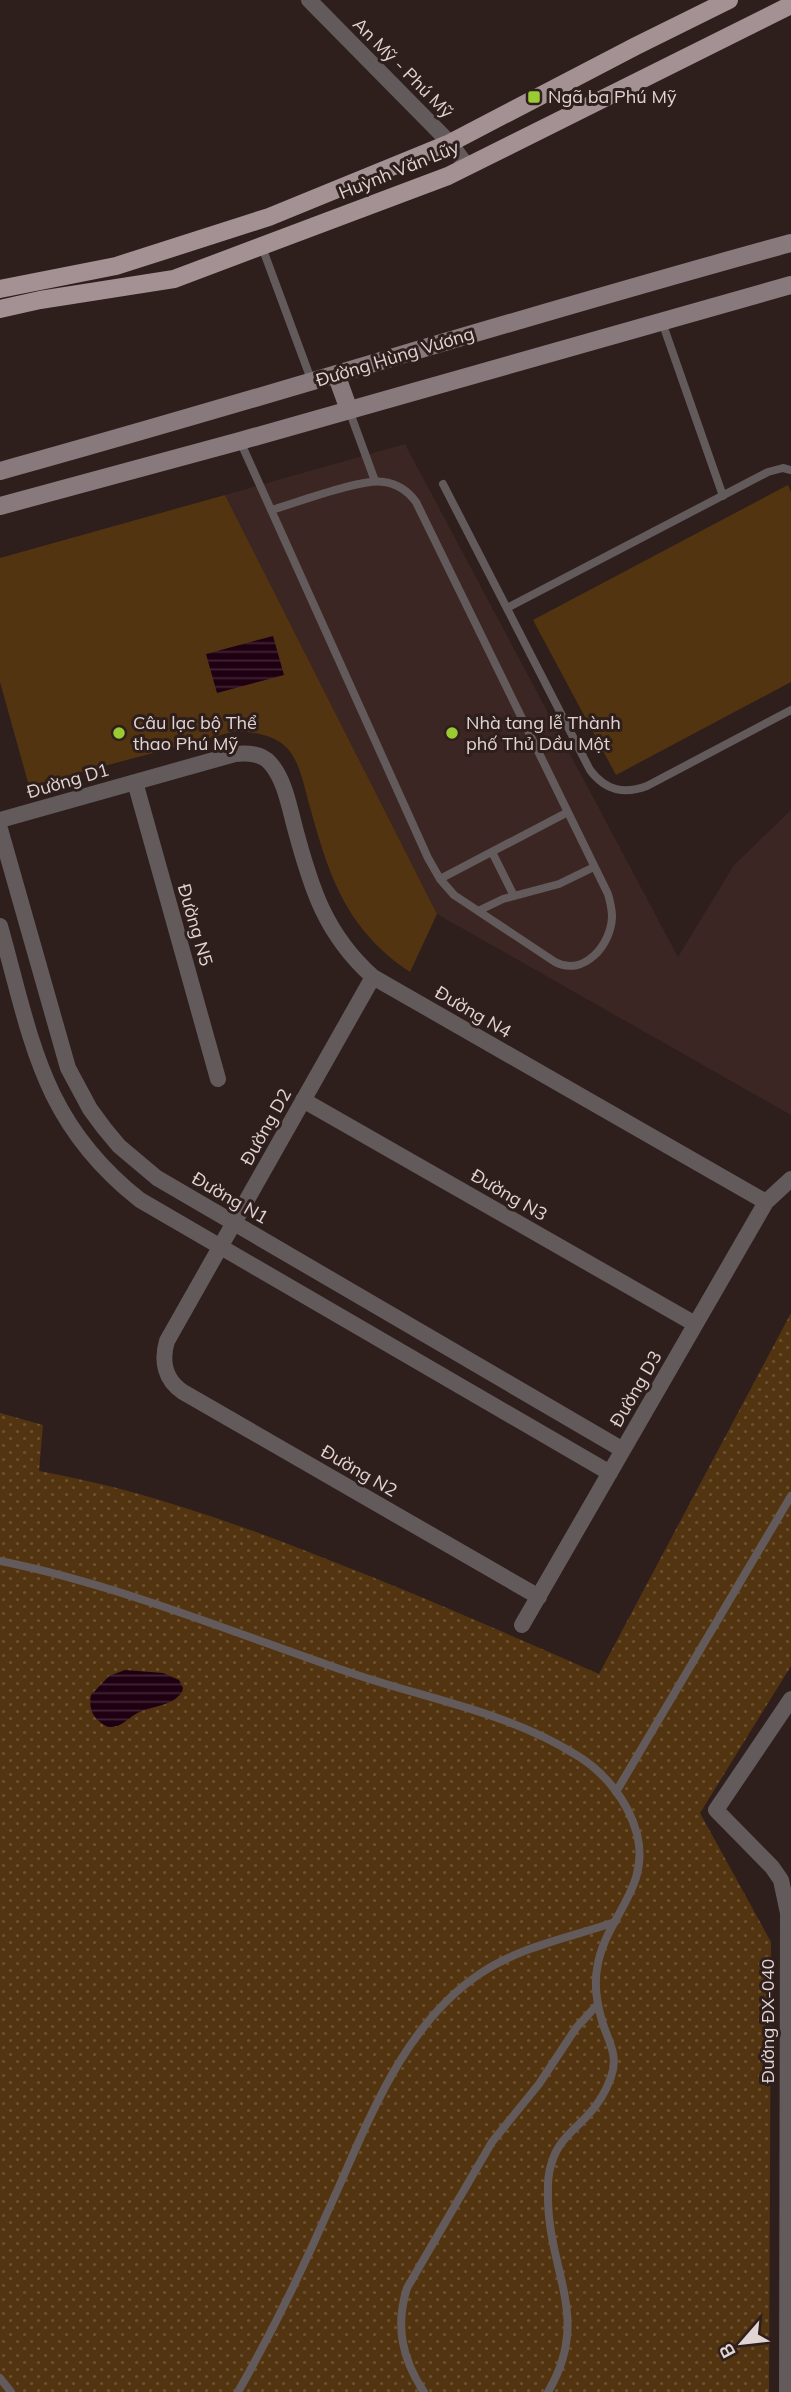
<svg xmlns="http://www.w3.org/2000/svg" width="791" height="2392" font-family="Mulish,sans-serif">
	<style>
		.built { fill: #3c2623 }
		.grass { fill: url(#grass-dots) }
		.pitch { fill: #533410 }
		.water { fill: url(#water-rules) }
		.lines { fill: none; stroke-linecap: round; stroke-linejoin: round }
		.lane { stroke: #635a5c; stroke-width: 8 }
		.street { stroke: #635a5c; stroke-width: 16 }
		.secondary { stroke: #88797c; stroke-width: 18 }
		.primary { stroke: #a49194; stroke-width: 18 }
		.poi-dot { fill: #9bcb33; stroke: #2e1e1c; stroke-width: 2.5 }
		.labels { text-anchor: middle; stroke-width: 6; stroke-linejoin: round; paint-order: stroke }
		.street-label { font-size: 18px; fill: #e1d5d3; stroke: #2e1e1c }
		.poi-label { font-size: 18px; fill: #e1d5d3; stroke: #2e1e1c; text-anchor: start }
	</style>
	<defs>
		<pattern id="grass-dots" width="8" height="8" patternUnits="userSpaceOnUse" patternTransform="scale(1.75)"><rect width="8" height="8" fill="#533410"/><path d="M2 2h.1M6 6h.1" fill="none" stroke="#6b5032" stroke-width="1.8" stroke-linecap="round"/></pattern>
		<pattern id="water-rules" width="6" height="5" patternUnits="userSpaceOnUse" patternTransform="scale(1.75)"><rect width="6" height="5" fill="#1f0012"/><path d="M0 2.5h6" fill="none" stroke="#3f2434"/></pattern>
	</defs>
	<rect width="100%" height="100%" fill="#2e1e1c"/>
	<path class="built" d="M405,444L678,957L734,865L791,810V1115L437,914L225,495Z"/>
	<path class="grass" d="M791,1313V1666L700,1813L771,1942L769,2392H0V1413L43,1425L39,1471C139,1489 230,1521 324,1558C417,1594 508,1634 599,1674Z"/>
	<path class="pitch" d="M788,485L791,492V682L616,775L533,620Z
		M225,495L437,914L410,972C347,930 329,877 310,807C304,788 301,763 287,748C274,734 250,731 232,732L29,786L0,682V558Z"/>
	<path class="water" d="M273,636L284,675L217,693L206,654Z
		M125,1670L163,1673L179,1680L183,1688L182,1692C172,1706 157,1705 142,1711C128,1716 124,1728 108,1727C94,1720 88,1710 91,1695L109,1676Z"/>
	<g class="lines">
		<path class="lane" d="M262,247L312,382
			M662,322L723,496
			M349,410L375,481
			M240,441L428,858L440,879L454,895L555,962C584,977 611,945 612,917C612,909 610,901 608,894L416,502C408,491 398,484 384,482C362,478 296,503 271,510
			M443,484L590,770C605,790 623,795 647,786L791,710
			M507,608L768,472L783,468L791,470
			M492,852L514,896
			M440,879L568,812
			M478,911L503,899L559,884L594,867
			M0,1561C123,1586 239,1635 357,1675C429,1699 508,1713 573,1753C603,1770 628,1800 637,1834C651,1890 604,1918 597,1969C594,1986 597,2004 602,2021C608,2041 619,2055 611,2077C606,2091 598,2105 587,2116C573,2131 558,2141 552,2162C547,2175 548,2188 548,2201C550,2275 591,2319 548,2392
			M616,1792L791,1496
			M0,2378L11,2392
			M238,2392C271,2334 301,2273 328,2211C367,2126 400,2027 481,1973C522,1946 569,1938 615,1922
			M424,2392C402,2359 395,2326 407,2288L492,2142L539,2084L576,2028L598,2004"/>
		<path class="street" d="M309,0L450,143L467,166
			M135,782L218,1079
			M0,820L235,754C248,753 261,753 270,763C285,780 289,806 295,828C311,888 325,934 373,977L766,1202
			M0,829L68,1068L90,1109L104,1128L119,1146L157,1178L623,1450
			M0,926C32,1040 41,1122 140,1200L610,1473
			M373,977L167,1341C161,1361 165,1380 183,1392L539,1597
			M303,1100L695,1324
			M522,1625L766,1202L791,1179
			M787,2392L788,1913L781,1880L772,1867L716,1810L791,1699"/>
		<path class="secondary" d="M336,374L349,410
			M0,471C265,398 526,315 791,243
			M0,506L240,441L791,285"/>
		<path class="primary" d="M0,289L116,266L269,217L450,143L636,46L729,0
			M0,309L40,300L174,279L448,176L791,5"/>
	</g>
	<g class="poi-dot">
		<rect x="527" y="90" width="14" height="14" rx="3.5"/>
		<circle cx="119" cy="733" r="7"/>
		<circle cx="452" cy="733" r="7"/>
	</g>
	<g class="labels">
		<g class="street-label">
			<text transform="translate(403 68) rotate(45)" y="6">An Mỹ - Phú Mỹ</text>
			<text transform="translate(399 170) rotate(-22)" y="6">Huỳnh Văn Lũy</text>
			<text transform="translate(395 357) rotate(-17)" y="6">Đường Hùng Vương</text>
			<text transform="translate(68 781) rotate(-16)" y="6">Đường D1</text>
			<text transform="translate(195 925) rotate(74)" y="6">Đường N5</text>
			<text transform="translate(473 1012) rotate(30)" y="6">Đường N4</text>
			<text transform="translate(266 1127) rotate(-61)" y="6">Đường D2</text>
			<text transform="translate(509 1195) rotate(30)" y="6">Đường N3</text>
			<text transform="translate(230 1198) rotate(30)" y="6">Đường N1</text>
			<text transform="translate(636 1389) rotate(-60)" y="6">Đường D3</text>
			<text transform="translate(359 1471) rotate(30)" y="6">Đường N2</text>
			<text transform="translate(768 2021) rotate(-90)" y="6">Đường ĐX-040</text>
		</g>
		<g class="poi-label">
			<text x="548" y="103">Ngã ba Phú Mỹ</text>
			<text x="133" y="729">Câu lạc bộ Thể<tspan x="133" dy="21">thao Phú Mỹ</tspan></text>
			<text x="466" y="729">Nhà tang lễ Thành<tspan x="466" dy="21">phố Thủ Dầu Một</tspan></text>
		</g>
	</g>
	<g transform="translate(742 2343) rotate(242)" stroke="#2e1e1c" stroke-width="5" paint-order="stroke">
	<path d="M0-5L12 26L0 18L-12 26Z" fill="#e1d5d3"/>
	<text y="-10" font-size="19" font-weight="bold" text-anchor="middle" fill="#e1d5d3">B</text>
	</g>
</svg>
